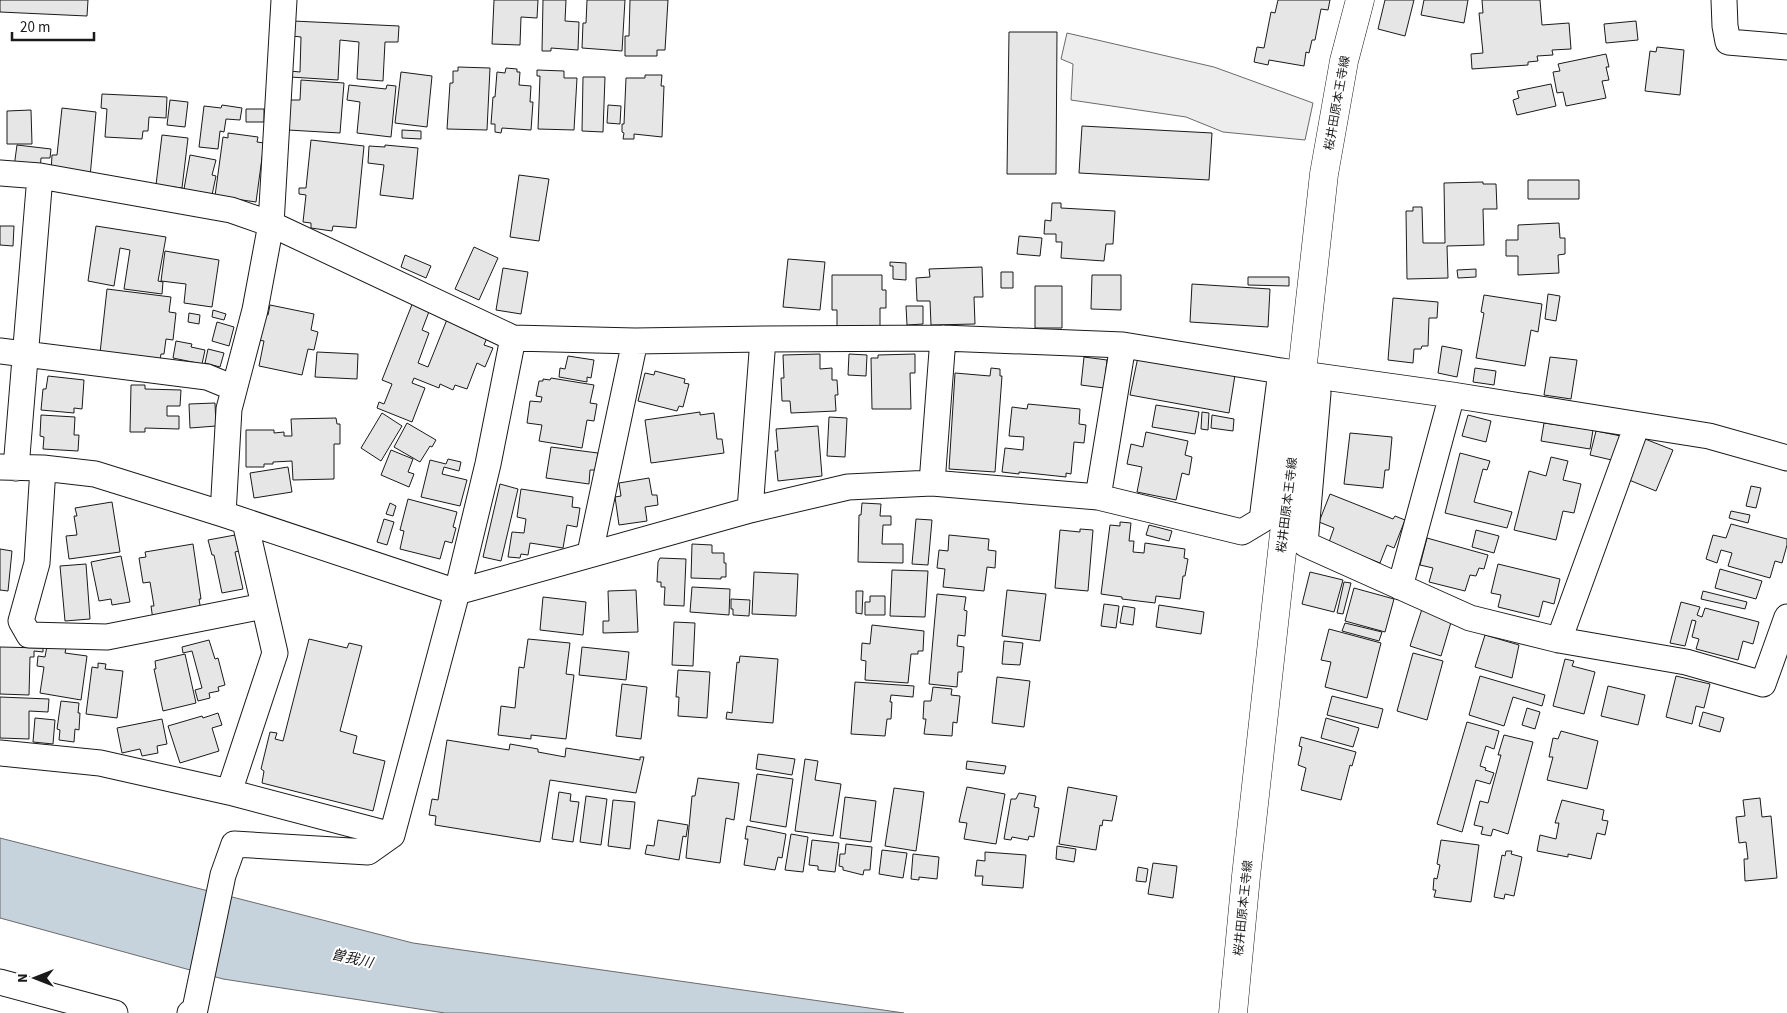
<svg xmlns="http://www.w3.org/2000/svg" width="1787" height="1013" font-family="'Source Sans 3','Noto Sans JP',sans-serif">
	<style>
		.parking { fill: #ededed; stroke: #6a6a6a }
		.water { fill: #c6d2dc; stroke: #6a6a6a }
		.building { fill: #e6e6e6; stroke: #1a1a1a }
		.lines { fill: none; stroke-linecap: round; stroke-linejoin: round }
		.minor-casing { stroke: #1a1a1a; stroke-width: 27 }
		.primary-casing { stroke: #1a1a1a; stroke-width: 29 }
		.minor { stroke: #fff; stroke-width: 25 }
		.primary { stroke: #fff; stroke-width: 28 }
		.labels { text-anchor: middle; stroke-width: 4; stroke-linejoin: round; paint-order: stroke }
		.street-label { font-size: 12px; fill: #1a1a1a; stroke: #fff }
		.water-label { font-size: 14px; font-style: italic; fill: #1a1a1a; stroke: #fff }
	</style>
	<rect width="100%" height="100%" fill="#fff"/>
	<path class="parking" d="M1067,33L1214,67L1313,103L1305,140L1223,132L1186,117L1071,100L1073,64L1061,59Z"/>
	<path class="water" d="M0,838L413,943L904,1013H445L223,979L0,918Z"/>
	<path class="building" d="M0,0H88L87,16L0,12Z
		M494,0H538L537,18L521,17L520,45L492,44Z
		M543,0H566L565,21L579,22L578,50L551,48V51H542Z
		M587,0H625L622,51L582,48L583,23H586Z
		M630,0H668L665,50H657V56H625V36H629Z
		M1278,0H1330L1328,10L1321,9L1315,40H1312L1309,53L1306,52L1304,66L1269,60L1268,65L1254,62L1257,47L1264,48L1271,12L1275,13Z
		M1385,0H1414L1405,36L1378,29Z
		M1424,0H1468L1464,23L1421,15Z
		M1482,0H1540L1542,25L1569,23L1571,49L1552,50L1553,55L1537,56L1538,61L1528,62V65L1472,69L1471,54L1483,53L1479,13H1483Z
		M293,21L399,26L398,42H385L383,81L357,79L359,42L340,40L338,80L290,77V71L300,72L301,37L292,36Z
		M1636,21L1638,40L1606,43L1604,24Z
		M1009,32H1057L1056,174H1007Z
		M1657,47L1684,50L1680,95L1645,91L1650,51L1656,52Z
		M1606,54L1609,67H1606L1609,80L1602,81L1606,98L1566,106L1563,92L1557,93L1553,72L1560,71L1558,64Z
		M458,67L490,68L487,130L447,129L450,83H453V71H458Z
		M506,68L517,69V72H520L519,85L531,86L530,102H533L531,130L502,128L501,133L495,132V124H491L493,97H495L497,72L505,73Z
		M537,70L564,71V78H577L574,130L538,129L540,76H537Z
		M401,72L432,76L427,127L395,123Z
		M645,75H662L661,86H664L662,137L634,134V139H623L624,133L622,132V124H624L626,78H645Z
		M583,77H605L603,132L582,131Z
		M301,80L344,83L340,133L288,130L290,100H300Z
		M1551,84L1556,106L1517,115L1513,100L1519,98L1517,91Z
		M349,85L386,89L387,85L396,86L391,137L357,133L360,102L347,100Z
		M102,94L167,97L166,118L149,117L148,131H143L142,139L105,137L107,109L101,108Z
		M170,100L188,102L185,127L167,125Z
		M222,105L242,108L240,120L226,119L224,132L220,131L218,149L199,147L204,106L221,108Z
		M608,105L621,106L620,124L607,123Z
		M62,108L96,112L90,177L51,173L52,155H57Z
		M246,109H264V122H246Z
		M31,110L32,144H7V111Z
		M1082,126L1212,133L1209,180L1079,173Z
		M402,130L421,131V139L402,138Z
		M228,133L258,137L257,142L264,143L256,202L215,196L223,137L228,138Z
		M162,135L188,138L182,188L156,185Z
		M311,140L364,146L356,228L333,226L332,231L311,228V223L303,222L306,195L299,194V188H306Z
		M17,145L51,149L50,158H41L40,170L14,167Z
		M385,145L418,148L413,199L380,195L384,165L368,163L369,146L385,147Z
		M190,155L216,160L212,175L216,176L212,195L184,189Z
		M519,175L549,179L539,241L510,237Z
		M1528,180H1579V199H1528Z
		M1483,182V184H1496L1497,209H1483L1484,245L1447,246L1448,278L1407,279L1406,211H1413V207H1422L1423,243H1445L1444,183Z
		M1052,203H1061V208L1115,211L1113,244H1106L1104,261L1061,258L1062,242H1056V234H1044L1045,220L1051,221Z
		M1559,223L1560,238H1565V254L1558,255L1559,273L1518,275V256H1506V240H1518V225Z
		M0,226H14L13,246L0,245Z
		M96,226L166,237L158,281L163,282L162,294L124,289L130,250L120,248L114,286L88,281Z
		M1019,236L1042,238L1040,256L1017,254Z
		M474,247L498,258L479,300L455,289Z
		M165,251L219,260L212,307L184,303L186,284L161,281Z
		M405,255L431,266L426,278L401,267Z
		M788,259L825,262L820,310L783,307Z
		M890,262L906,263V280L893,279V266H890Z
		M982,267L983,297H974L975,324L931,325L930,301H917L916,278L930,277L929,269Z
		M503,268L528,272L521,314L496,310Z
		M1476,269V277L1458,278L1457,270Z
		M1001,272H1013V288H1001Z
		M832,275H882V290H886V308H880V326L837,327V310H832Z
		M1092,275H1121V310L1091,309Z
		M1248,277H1289V286L1248,285Z
		M1192,284L1270,289L1268,327L1190,322Z
		M1035,286H1062V328H1035Z
		M107,289L171,297L169,312L176,313L173,340L166,339L164,354H161L160,360L100,353Z
		M1548,294L1560,296L1556,321L1545,319Z
		M1484,295L1542,304L1538,332L1531,330L1525,366L1476,358L1484,313L1481,312Z
		M1393,298L1438,302L1437,318H1429L1428,346H1422L1421,349H1414L1413,363L1388,360Z
		M413,302L430,309L422,330L429,333L418,363L428,367L448,317L489,333L484,345L493,348L485,367L477,363L467,389L455,385L453,390L440,384L439,388L414,378L412,383L425,388L412,422L377,408L379,402L384,404L392,384L382,380Z
		M270,305L314,314L311,330L318,332L314,350L308,349L302,375L259,366L264,341L258,340L264,314L268,315Z
		M906,306H923V324L907,325Z
		M213,310L226,314L224,320L212,317Z
		M189,313L200,315L199,324L188,322Z
		M217,322L234,327L229,346L212,341Z
		M176,341L192,344L191,347L205,350L202,364L173,358Z
		M1442,346L1462,350L1457,377L1438,373Z
		M208,349L224,353L220,367L205,363Z
		M317,352L358,354L357,379L315,377Z
		M820,354V369L832,368V380H837L838,395H835L836,411L791,413L790,401H782L781,378H784L783,355Z
		M849,354L867,355L866,376L848,375Z
		M915,354V373H910L911,409H872L871,358H878V355Z
		M568,356L594,360L591,378L587,377V382L559,377L560,368L565,369Z
		M1084,357L1107,360L1104,388L1081,385Z
		M1138,357L1235,375L1229,413L1130,395Z
		M1550,357L1577,360L1571,399L1544,395Z
		M991,368L1000,369V376H1002L995,472L949,469L955,373L990,376Z
		M1475,368L1496,371L1494,385L1473,382Z
		M655,371L685,379L684,383L689,384L683,407L679,406L677,411L638,401L645,373L654,375Z
		M48,376L84,380L82,409L74,408V413L41,410L43,389H46Z
		M551,378L594,385L590,403L597,404L594,421L587,420L582,448L539,441L542,425L527,423L530,401L541,402L542,397L536,396L539,381H543V379L550,380Z
		M131,385H145V389L181,390L180,406H167V416H179V429L145,428V432H130Z
		M215,403L216,426L190,428L189,404Z
		M1028,404L1080,409L1079,424L1086,425L1084,443L1074,442L1071,474L1066,473V477L1019,472V474L1002,472L1005,448L1023,450L1024,437L1009,436L1012,407L1027,409Z
		M1156,405L1199,412L1195,434L1152,427Z
		M700,412V415L714,413L717,439H722L724,453L651,463L645,420Z
		M1202,412L1209,413L1208,430L1201,429Z
		M382,413L402,426L381,461L361,448Z
		M41,415L75,417L74,435H79L78,451L43,449L44,437L40,436Z
		M1212,415L1234,419L1233,431L1211,428Z
		M1468,415L1491,421L1486,442L1462,436Z
		M829,417L847,418L845,457L827,456Z
		M336,418L337,424H340V444H334V479L293,480L292,461L273,462V464H264V467H246V430H274V433L284,432V436H292L291,419Z
		M407,423L436,440L432,447L430,446L420,462L394,447Z
		M1544,423L1593,430L1590,449L1541,441Z
		M818,426L822,476L778,481L775,451H778L776,429Z
		M1596,431L1621,436L1616,461L1590,455Z
		M1146,432L1188,441L1185,455L1192,457L1189,475L1182,473L1176,500L1137,492L1142,467L1127,464L1131,444L1143,447Z
		M1350,433L1392,437L1389,470H1385L1383,488L1344,484Z
		M1645,439L1673,450L1656,491L1629,480Z
		M551,447L598,453L595,470H590L589,484L546,478Z
		M391,450L413,459L408,472L414,474L409,487L381,475Z
		M1460,453L1490,461L1487,470L1483,469L1474,502L1512,512L1507,528L1445,513Z
		M1551,457L1568,461L1563,480L1581,484L1574,513L1563,511L1556,540L1514,530L1529,471L1546,476Z
		M448,459L461,462L459,471L444,467L442,474L467,480L460,506L421,497L430,460L446,464Z
		M288,467L292,492L254,498L250,473Z
		M649,478L652,495H657L658,505L645,507L647,521L619,525L615,497L621,496L619,483Z
		M500,484L518,489L501,561L483,557Z
		M1751,486L1761,488L1756,508L1746,506Z
		M521,489L573,497L572,507L580,508L577,527L567,525L563,548L530,543L528,555L521,554L520,558L508,557L512,532L524,533L526,519L517,517Z
		M1330,494L1393,519L1395,516L1405,520L1394,548L1387,545L1380,563L1350,551L1328,545L1334,528L1319,522Z
		M408,499L457,512L453,527L456,528L452,543L445,541L440,559L400,549L404,531L400,530Z
		M112,502L120,552L69,559L66,536L77,535L74,516H77L75,508Z
		M390,503L396,506L393,516L386,514Z
		M862,503L881,504L880,516H891V525H883L882,544H903V563L858,562L859,515H861Z
		M1731,511L1750,515L1748,523L1729,518Z
		M384,519L394,522L387,545L377,542Z
		M916,519L932,520L928,565L912,564Z
		M1120,522L1131,523L1129,541H1134L1133,552L1144,553L1145,543L1185,549L1184,558L1188,559L1185,576H1183L1180,599L1156,596L1155,603L1122,599V597L1101,594L1110,525L1120,526Z
		M1731,524L1787,539V545L1782,563L1775,561L1770,578L1728,566L1732,553L1721,550L1717,563L1706,559L1713,535L1726,538Z
		M1149,525L1172,531L1169,541L1146,535Z
		M1080,529L1093,530L1088,591L1055,588L1060,530L1080,532Z
		M1476,530L1499,536L1494,553L1472,547Z
		M235,535L239,551L235,552L243,589L222,593L214,555H212L208,540Z
		M949,535L989,539L988,550L996,551L995,568L987,567L984,591L943,587L945,569L937,568L939,550L948,551Z
		M1427,538L1488,555L1484,569L1479,568L1476,576L1470,575L1465,591L1429,582L1433,568L1420,565Z
		M193,544L201,599H199L201,611L153,620L151,606H154L150,582L143,583L139,558L146,557L145,552Z
		M692,544L712,545V553H724V563H726V577H721V579L691,578Z
		M0,549L12,551L8,591L0,590Z
		M121,556L130,602L112,605L111,599L99,601L91,562Z
		M660,558L686,559L684,606L664,605L665,587H661V582H657L658,562Z
		M86,564L90,619L65,621L60,566Z
		M1498,564L1560,579L1554,604L1543,601L1539,617L1498,607L1501,595L1491,593Z
		M1720,569L1762,581L1756,599L1715,588Z
		M892,570L928,571L925,617L890,616Z
		M754,572L798,574L796,616L752,614Z
		M1310,572L1343,580L1334,612L1302,604Z
		M1344,582L1351,583L1343,614L1337,613Z
		M692,587L730,589L729,615L690,612Z
		M1354,588L1394,599L1385,632L1345,621Z
		M636,590L638,632L603,633V621H609L608,591Z
		M1007,590L1046,594L1040,641L1002,636Z
		M856,591H863L862,614L856,613Z
		M1703,591L1747,602L1745,609L1701,599Z
		M937,594L966,597L964,610L967,611L965,636L958,635L957,646L964,647L962,672H958L957,687L929,684Z
		M870,596H885V615H865V602H870Z
		M543,597L586,602L583,635L540,630Z
		M731,599L750,600L749,616L733,615V609H731Z
		M1681,602L1700,607L1697,615L1702,617L1705,608L1759,622L1753,644L1743,641L1738,660L1696,649L1699,639L1692,637L1696,621L1692,620L1685,646L1670,643Z
		M1104,604L1119,606L1116,628L1101,626Z
		M1159,605L1204,612L1201,634L1156,627Z
		M1123,606L1135,608L1133,625L1120,623Z
		M1422,609L1452,619L1441,656L1410,646Z
		M674,622L695,623L693,666L672,665Z
		M1345,623L1382,632L1379,641L1342,631Z
		M872,625L924,631L923,651H918V654H911L908,683L865,680L866,661L861,660L862,643L870,644Z
		M1329,629L1381,643L1367,698L1325,687L1331,662L1321,660Z
		M1485,635L1519,645L1512,678L1475,667Z
		M309,639L347,648L349,643L362,646L340,731L357,736L353,753L385,761L373,811L262,783L264,771L261,769L270,732L277,733L275,739L283,741Z
		M528,639L570,643L566,674L574,675L566,739L531,735V739L498,735L501,706L515,708L519,667L524,668Z
		M209,640L215,659L218,658L225,685L218,687L219,691L209,693L210,698L198,701L195,690L202,688L192,651L183,653L182,647Z
		M1004,641L1023,643L1020,665L1002,664Z
		M47,646L66,648L65,653L87,656L81,700L40,693L44,667L37,666L38,656L45,657Z
		M0,647L43,648V652L34,651V657H30L29,695L0,694Z
		M582,647L629,652L626,680L579,675Z
		M1413,653L1443,661L1427,720L1397,711Z
		M185,654L196,703L163,711L154,669H156L155,661Z
		M740,656L778,659L773,723L726,719L727,712L732,713L737,662L739,663Z
		M1565,659L1574,661L1572,666L1595,672L1584,714L1553,706Z
		M98,663L106,664L105,669L123,671L117,718L86,714L92,667L98,668Z
		M678,670L710,672L707,718L678,716L679,697H676Z
		M1480,676L1545,695L1542,706L1513,697L1504,726L1469,715Z
		M1676,676L1710,684L1704,708L1696,706L1692,724L1666,717Z
		M997,677L1030,681L1024,727L992,723Z
		M855,682L914,686L913,697L891,695L890,702H892L891,719H887L885,736L851,734Z
		M622,684L647,687L641,739L616,736Z
		M1608,686L1645,695L1638,725L1601,716Z
		M933,687L952,689L951,695L960,696L957,723L953,722L952,736L924,734L926,719H923L924,701H931Z
		M1332,696L1383,709L1378,728L1327,715Z
		M0,697L49,699L48,712L29,711V739L0,738Z
		M61,701L79,703L78,713H80L79,730L75,729L74,742L59,740L60,730L57,729Z
		M1527,708L1540,712L1535,729L1522,725Z
		M1703,712L1724,718L1720,732L1699,726Z
		M218,713L222,725L212,728L219,751L180,763L168,726L202,716L203,718Z
		M35,718L55,720L53,744L33,742Z
		M1326,718L1359,728L1353,747L1321,738Z
		M162,719L167,744L157,746L158,753L142,756L140,749L122,753L117,728Z
		M1467,722L1499,731L1494,749L1486,746L1480,766L1486,768L1485,770L1494,773L1490,784L1476,780L1462,832L1437,824Z
		M1561,731L1598,741L1587,789L1547,780L1553,757H1549L1553,738L1558,739Z
		M1504,735L1533,742L1508,834L1493,829L1491,836L1481,834L1483,827L1474,825L1480,801L1488,803L1501,755H1498Z
		M1301,737L1356,752L1352,766L1350,765L1341,800L1301,790L1306,768L1298,765L1302,747L1299,746Z
		M447,740L509,750L510,744L538,749V752L565,757L566,748L640,760V757H644L636,793L550,780L540,842L435,825L436,816L429,815L432,799L438,800Z
		M758,754L795,759L792,775L756,769Z
		M805,759L818,761L815,780L841,784L833,836L795,831Z
		M967,761L1006,766L1004,774L966,769Z
		M757,774L793,779L786,827L750,821Z
		M698,778L739,783L734,820L726,818L720,863L686,858L692,796H695Z
		M967,787L1005,794L996,844L964,839L967,823L959,822Z
		M1068,787L1117,796L1112,821L1103,820L1102,826L1100,825L1096,850L1059,844Z
		M894,788L924,792L916,851L885,846Z
		M559,792L571,794L570,801L579,802L573,842L552,839Z
		M1019,793L1036,796L1034,807L1039,808L1034,837L1029,836L1028,840L1012,837L1011,840L1004,839L1011,799H1016Z
		M586,796L607,799L601,845L580,842Z
		M845,797L876,801L871,842L840,838Z
		M1760,798L1762,817L1771,816L1777,878L1745,881L1744,859H1748L1746,842L1739,843L1736,817L1745,816L1743,800Z
		M613,800L635,802L630,849L608,846Z
		M1562,800L1604,810L1602,820L1608,821L1605,835L1597,833L1591,859L1568,854V857L1537,851L1540,835L1556,839L1559,823H1555Z
		M658,820L688,825L686,837L683,836L679,860L645,854L647,845L654,846Z
		M747,826L786,834L782,858L778,857L775,870L744,865L748,839H745Z
		M791,834L808,837L803,872L785,870Z
		M812,840L839,843L835,872L818,870V866L809,865Z
		M1441,840L1479,845L1471,902L1434,897L1436,890H1433L1434,878L1437,879L1440,865L1437,864Z
		M846,844L872,847L870,870H864L863,875L843,870V867L839,866L840,854H845Z
		M1057,846L1076,849L1074,862L1056,859Z
		M882,850L907,853L903,878L879,874Z
		M1506,851H1512L1511,854L1522,857L1514,896L1505,894L1504,899L1494,897L1502,855L1505,856Z
		M985,852L1026,855L1023,888L982,885L983,876H975L977,860L985,861Z
		M913,854L939,857L937,879L919,877V880L911,879Z
		M1153,863L1177,866L1173,898L1148,894Z
		M1138,867L1148,869L1146,882L1136,881Z"/>
	<g class="lines">
		<g class="minor-casing">
			<path id="minor" d="M1724,0L1725,26L1728,42L1787,47
				M0,173L40,176L231,210L271,224L513,338L635,341L763,339L943,338L1123,345L1281,371L1452,395L1709,436L1787,458
				M0,351L207,377L234,388
				M1303,374L1318,393L1305,544L1470,618L1559,640L1686,662L1763,684L1787,617
				M0,467L43,468L95,474L223,514L457,592L750,510L848,487L932,483L1098,497L1242,532L1262,520L1281,371
				M16,468L40,176
				M43,468L37,563L21,621L29,635L107,637L264,606
				M932,483L943,338
				M1098,497L1123,345
				M750,510L763,339
				M223,514L229,409L255,310L271,224L284,0
				M590,553L635,341
				M1400,587L1452,395
				M1559,640L1637,425
				M0,753L100,763L229,792L275,653L245,522
				M229,792L392,835
				M0,982L115,1013
				M190,1013L195,1009L223,875L234,844L368,852L392,835L457,592L488,464L513,338"/>
		</g>
		<g class="primary-casing">
			<path id="primary" d="M1233,1013L1246,876L1324,174L1344,61L1360,0"/>
		</g>
		<use href="#minor" class="minor"/>
		<use href="#primary" class="primary"/>
	</g>
	<g class="labels">
		<g class="street-label">
			<text transform="translate(1337 103) rotate(-80)" y="4">桜井田原本王寺線</text>
			<text transform="translate(1287 505) rotate(-83)" y="4">桜井田原本王寺線</text>
			<text transform="translate(1243 908) rotate(-84)" y="4">桜井田原本王寺線</text>
		</g>
		<g class="water-label">
			<text transform="translate(352 958) rotate(13)" y="5">曽我川</text>
		</g>
	</g>
	<g transform="translate(35 978) rotate(270)" stroke="#ffffff" stroke-width="4" paint-order="stroke">
	<path d="M0-4L9 19L0 12L-9 19Z" fill="#1a1a1a"/>
	<text y="-8" font-size="14" font-weight="bold" text-anchor="middle" fill="#1a1a1a">N</text>
	</g>
	<path d="M12 32v8h82v-8" fill="none" stroke="#1a1a1a" stroke-width="2.5"/>
	<text x="20" y="32" font-size="15" fill="#1a1a1a" stroke="#ffffff" stroke-width="4" paint-order="stroke">20 m</text>
</svg>
